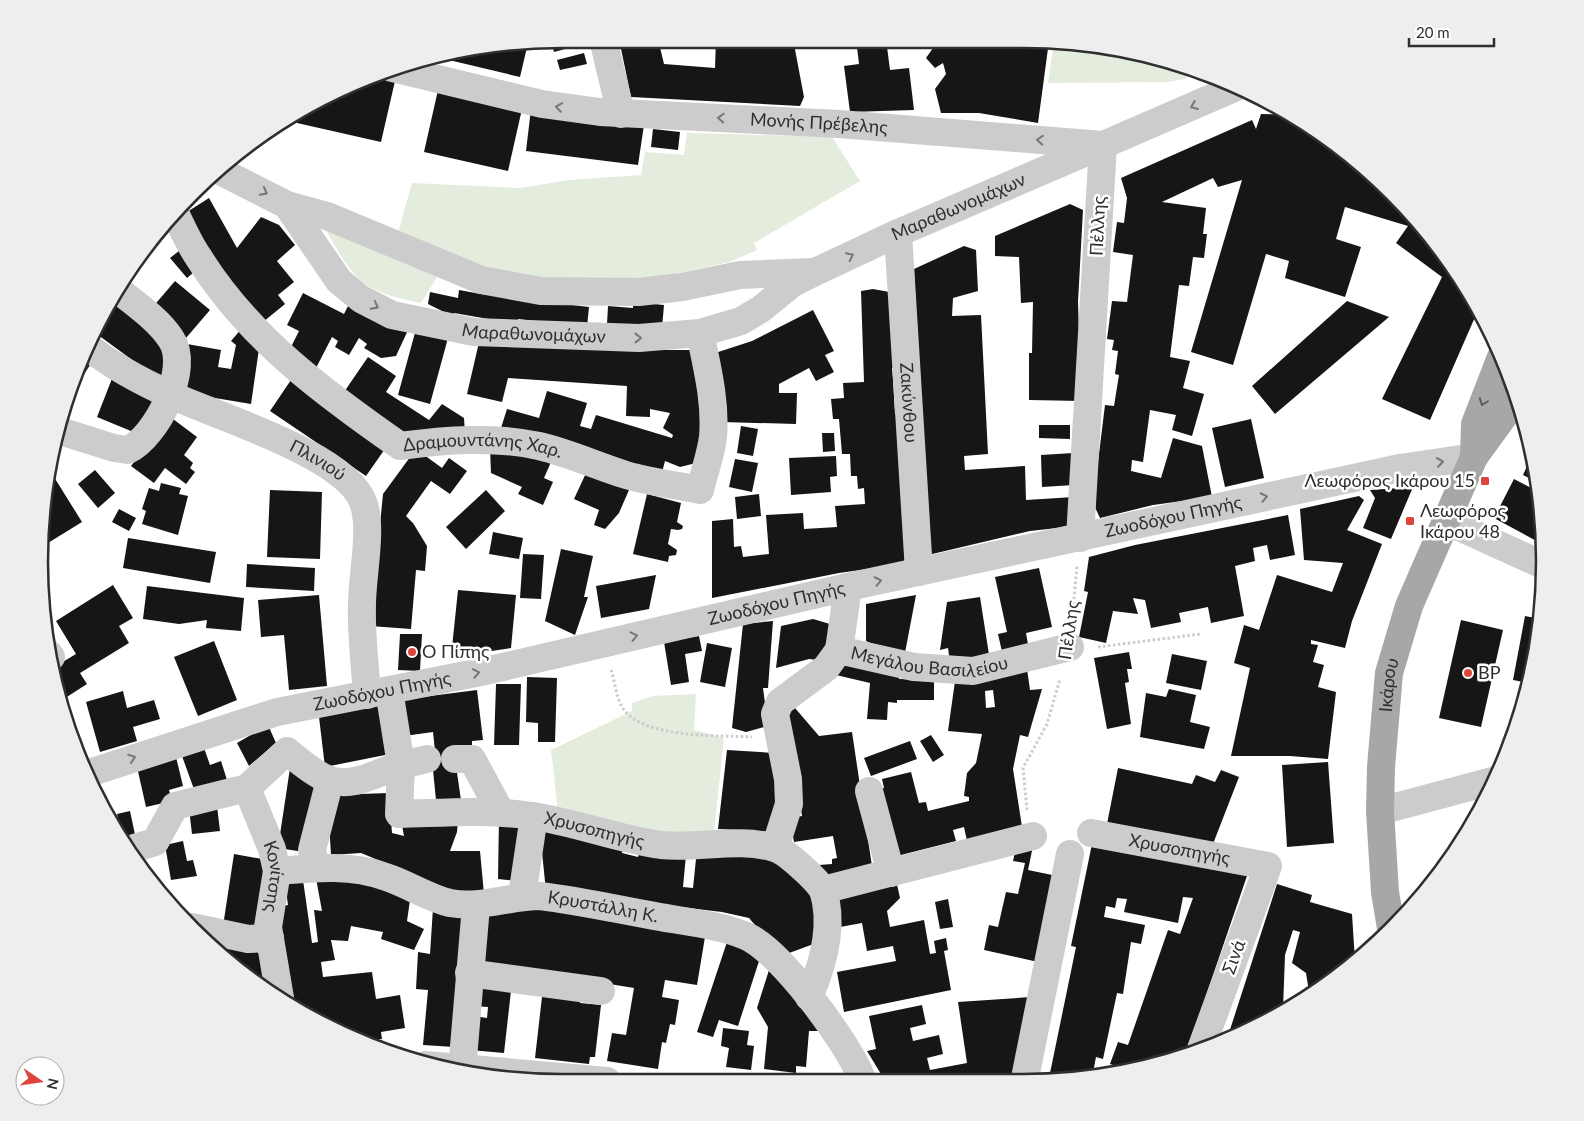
<svg xmlns="http://www.w3.org/2000/svg" width="1584" height="1121" font-family="Lato,sans-serif">
	<style>
		.green { fill: #e4ecde }
		.building { fill: #161616; fill-rule: evenodd }
		.lines { fill: none; stroke-linecap: round; stroke-linejoin: round }
		.path { stroke: #ccc; stroke-width: 3; stroke-dasharray: 2.5 2.5; stroke-linecap: butt }
		.minor { stroke: #ccc; stroke-width: 28 }
		.major { stroke: #a7a7a7; stroke-width: 28 }
		.oneway { stroke: #767676 }
		.oneway2 { stroke: #5f5f5f }
		.poi-dot { fill: #dc443c; stroke: #fff; stroke-width: 2 }
		.labels { text-anchor: middle; stroke-width: 5; stroke-linejoin: round; paint-order: stroke }
		.street-label { font-size: 18px; fill: #2f2f2f; stroke: #fff }
		.poi-label { font-size: 18px; fill: #2f2f2f; stroke: #fff; text-anchor: start }
		.rim { fill: none; stroke: #2f2f2f; stroke-width: 2.5 }
	</style>
	<rect width="100%" height="100%" fill="#fff"/>
	<path class="green" d="M1054,42L1126,49L1193,71L1185,79L1168,82L1048,83Z
		M687,133L832,137L860,181L754,243L757,250L729,262L666,276L586,283L489,273L397,236L412,183L520,188L569,180L641,175L645,152L684,155Z
		M326,230L423,268L437,277L421,303C362,291 355,282 326,230Z
		M696,694L694,730L724,738L714,831L649,834L558,812L551,750L632,711V703L653,696Z"/>
	<path class="building" d="M560,39H586L587,43L554,52L551,40Z
		M619,39H658L664,64L715,68L716,39H793L804,97L800,106L631,97Z
		M856,39H886L890,70L909,68L914,110L850,112L844,66L859,64Z
		M936,39H1024L1049,41L1038,123L979,113H941L935,89L946,74L943,63L935,68L926,58L938,41Z
		M528,43L520,77L432,56Z
		M584,53L587,64L560,70L557,60Z
		M370,75L395,81L381,142L297,123L299,111Z
		M438,90L522,109L508,171L424,152Z
		M531,109L644,125L638,165L526,151Z
		M1261,114L1294,115L1341,147L1416,216L1479,308L1430,420L1382,399L1442,277L1396,243L1408,226L1345,207L1336,239L1361,247L1345,297L1285,278L1289,261L1266,254L1233,365L1191,352L1242,180L1218,187L1213,178L1162,202L1206,208L1203,234H1207L1204,258L1193,257L1189,286L1179,285L1170,357L1190,361L1183,388L1204,394L1192,436L1172,430L1176,415L1150,410L1143,462L1132,460L1131,471L1161,478L1173,438L1202,446L1212,497L1153,505L1100,518L1093,503L1105,405L1114,406L1119,375L1115,374L1118,351L1112,350L1114,340L1107,339L1112,301L1127,302L1133,255L1113,252L1117,222L1124,223L1127,198L1121,178L1252,120L1256,129Z
		M653,129L680,132L678,150L651,147Z
		M209,198L237,248L261,217L279,225L295,245L277,261L294,282L278,295L285,304L263,322L218,268L187,212Z
		M1070,204L1083,210L1078,302L1081,401L1029,400V353H1032L1033,302L1021,303L1019,257L995,256V236Z
		M964,246L976,250L978,291L953,298L952,316L981,315L988,454L964,456L965,470L1025,466L1026,500L1074,497L1075,526L1030,531L928,555L914,269Z
		M184,247L200,267L187,278L170,258Z
		M175,281L210,310L186,338L151,309Z
		M873,289L895,293L897,367L892,368L893,380L895,414H900L910,563L839,573L712,598V521L733,519L734,547L741,546L743,557L769,554L766,515L803,513L804,529L837,527L835,506L865,504L864,488L858,489L857,476H851L850,454H842L839,419H833L831,399L844,398L843,383L864,382L861,291Z
		M459,290L481,294L589,307L587,327L518,319V324L454,313V317L428,304L430,292L458,298Z
		M303,293L344,314L350,302L409,328L396,356L381,358L364,348L367,344L359,338L349,355L335,347L338,341L332,337L316,368L288,353L299,331L287,325Z
		M111,299L171,348L161,381L94,332Z
		M1347,301L1389,317L1275,414L1252,386Z
		M633,302L664,305L662,328L607,324L608,306L633,308Z
		M813,310L834,351L825,355L834,372L816,381L809,368L779,384V393H797L796,424L722,422L709,355L752,341Z
		M243,327L260,342L251,404L179,392L187,344L221,350L218,367L231,369L236,345L231,341Z
		M416,329L448,338L430,404L398,395Z
		M480,338L641,350H698L702,389L700,462L680,467L665,461L661,476L501,428L507,409L539,418L547,391L587,403L580,426L591,429L596,415L672,438L673,435L663,428L670,413L650,409V417L626,416L627,386L508,378L502,402L467,394Z
		M83,352L94,359L69,397L79,361Z
		M368,357L396,376L386,392L429,420L442,404L464,418L465,433L416,440L344,392Z
		M113,376L159,394L143,436L97,417Z
		M293,377L387,446L366,476L270,411Z
		M169,416L197,437L184,455L193,463L190,468L195,472L186,484L165,468L154,483L131,466Z
		M1251,419L1264,478L1225,487L1212,428Z
		M1039,425H1070V439L1039,438Z
		M741,426L758,429L753,456L737,453Z
		M822,433H834L835,451L823,452Z
		M490,448L551,462L544,478L553,482L543,505L518,494L522,487L491,473Z
		M416,449L442,468L449,458L467,471L450,494L431,481L406,516L413,523L427,546L425,571L416,570L411,629L370,626L383,494Z
		M1073,453L1074,485L1042,487L1041,455Z
		M1532,455L1539,483L1523,475Z
		M836,456L837,476L830,477L831,492L791,495L789,458Z
		M735,459L758,463L752,492L729,487Z
		M49,469L82,522L48,543L43,536V492Z
		M95,470L115,493L98,508L78,484Z
		M587,471L629,490L619,513L605,529L594,525L599,510L574,499Z
		M1514,479L1541,493L1542,544L1494,518Z
		M161,483L181,488L179,494L188,496L178,535L142,524L146,511L142,509L149,488L159,491Z
		M1413,487L1391,539L1363,528L1375,498L1370,490Z
		M270,490L322,492L320,559L267,557Z
		M486,490L505,511L466,549L446,527Z
		M647,494L681,503L677,522L683,526L682,529L678,530L671,529L668,544L677,550L676,555L669,556L668,562L633,554Z
		M759,494L761,516L737,519L735,497Z
		M1359,496L1364,500L1347,530L1382,544L1352,621L1345,648L1311,640V644L1318,645L1313,662L1324,665L1318,687L1336,692L1328,759L1290,756H1231L1250,668L1234,663L1244,625L1259,630L1277,575L1332,592L1343,563L1304,560L1300,509Z
		M119,509L136,518L129,531L112,522Z
		M1288,515L1295,555L1270,560L1267,545L1253,548L1255,561L1235,566L1244,616L1211,623L1208,607L1179,613L1181,622L1151,628L1145,600L1133,598L1138,614L1113,611L1106,643L1079,637L1088,592L1084,591L1089,557L1135,545Z
		M493,532L523,538L519,559L489,554Z
		M128,538L216,552L210,583L123,568Z
		M561,549L593,556L584,597H588L575,635L545,621Z
		M523,554L544,555L541,599L520,598Z
		M247,564L315,568L314,591L246,587Z
		M1039,568L1052,627L1026,633L1029,650L1003,656L998,634L1007,632L995,577Z
		M656,575L649,609L601,618L596,586Z
		M113,585L133,618L119,626L129,643L80,673L87,684L59,702L51,669L76,654L56,621Z
		M147,586L244,598L241,631L206,628L207,620L179,624L143,619Z
		M458,590L516,595L511,648L451,657Z
		M319,595L327,686L289,690L284,635L261,637L258,600Z
		M916,595L904,658L866,641V604Z
		M980,597L990,661L950,663L948,648L940,650L947,602Z
		M1525,616L1540,619L1529,683L1513,680Z
		M813,619L830,624L825,661L809,659L776,668L781,626Z
		M1461,620L1503,630L1481,727L1439,718Z
		M773,621L768,688H763L768,726L746,732L732,728L743,624Z
		M400,634H422L420,671L398,670Z
		M699,636L702,651L685,654L689,682L671,685L664,642Z
		M214,641L237,700L198,716L174,657Z
		M707,643L732,648L725,687L700,682Z
		M1129,652L1132,669H1127L1129,682L1125,683L1131,724L1107,729L1094,658Z
		M1172,654L1207,661L1201,690L1166,683Z
		M840,659L900,669L899,679L934,680V700H897V703L888,702L887,720L867,719L870,683L836,675Z
		M1027,669L1030,690L1042,689L1028,737L1020,735L1013,769L1023,833L967,841L964,827L953,830L956,841L893,857L876,789L884,788L882,779L911,772L919,803L926,802L928,811L969,801V797L964,796L967,773L976,763L982,734L948,731L956,674ZM993,690L995,707L986,708L985,691Z
		M527,677L557,678L555,742H538V723L526,722Z
		M496,684H521L519,745H494Z
		M1169,689L1196,695L1190,722L1210,727L1204,749L1140,737L1146,693L1166,697Z
		M477,690L483,740L472,741V749L455,759L462,807L437,810L433,770L435,751L433,732L404,736L399,700Z
		M123,691L127,708L154,700L160,719L133,727L137,741L100,752L86,702Z
		M384,702L395,753L325,767L319,717Z
		M795,708L819,736L852,732L873,873L822,881L819,865L832,864V859L837,858L833,836L794,842L791,825L796,817L802,816L796,773L779,721Z
		M68,711L72,735H71L63,712Z
		M268,725L276,743L249,766L237,743Z
		M931,735L944,755L933,762L920,741Z
		M910,741L917,759L871,776L864,758Z
		M204,748L210,765L221,761L227,780L195,792L182,756Z
		M727,750L775,753L780,805L775,832L718,829Z
		M176,757L183,786L169,790L172,801L146,807L137,767Z
		M1328,762L1334,843L1287,847L1282,765Z
		M290,768L321,790L304,852L278,848Z
		M1118,768L1192,784L1196,775L1215,782L1221,770L1239,777L1211,849L1167,833L1166,840L1106,829Z
		M389,793L392,833L404,836L401,820L458,821L457,832L450,851H480L484,894L439,890L438,885L361,853L331,855L329,822L332,795Z
		M217,806L220,831L192,834L189,809Z
		M130,811L137,844L129,846L119,830H121L117,814Z
		M499,816L527,820L518,881L498,879Z
		M541,824L624,842L622,853L638,857L640,850L686,855L683,887L693,888L697,849L770,851L822,895L819,942L781,956L749,918L722,912L546,891L540,833Z
		M183,841L187,861L193,860L197,876L171,880L165,845Z
		M1017,843L1033,846L1028,870L1057,876L1038,962L984,950L989,925L998,927L1006,892L1018,894L1025,863L1013,861Z
		M1092,844L1248,873L1186,1054L1159,1064L1124,1071L1125,1069L1110,1064L1118,1042L1128,1045L1168,930L1180,934L1193,898L1183,897L1178,923L1124,912L1127,899L1117,898L1115,908L1106,906L1104,917L1145,925L1141,944L1131,942L1123,994L1117,993L1103,1059L1096,1057L1092,1078H1049L1076,947L1071,946Z
		M234,854L268,860L256,931L223,926Z
		M315,873L411,893L407,921L424,929L414,950L381,939L383,932L351,926L348,941L331,940L335,960L321,962L323,977L372,972L376,999L400,995L405,1028L381,1032L382,1039L359,1040L330,1029L290,1004L276,907L288,905L285,883L303,880L312,943L318,942L314,910L322,911Z
		M1439,875L1438,878L1431,885L1430,877Z
		M896,880L900,898L887,911L890,927L924,920L930,954L936,953L934,941L946,938L948,950L944,951L951,990L844,1012L837,972L896,961L893,946L867,951L862,923L840,927L834,895Z
		M1277,884L1312,895L1310,902L1352,914L1355,961L1309,992L1306,973L1292,963L1300,932L1293,930L1285,955L1283,1009L1254,1029L1227,1039Z
		M948,899L953,927L940,929L935,902Z
		M527,901L706,931L697,985L665,980L662,997L679,1000L675,1025L670,1024L666,1043L662,1042L658,1069L607,1061L612,1033L626,1035L634,988L475,962L483,911Z
		M433,908L465,911L454,1047L423,1045L428,990L416,989L418,952L430,954Z
		M729,936L760,958L738,1026L719,1020L713,1037L697,1032Z
		M210,943L265,948L271,992L243,975Z
		M769,970L774,971L821,1031H809L806,1067L796,1066V1073L764,1069L768,1027L757,1008Z
		M477,978L512,982L504,1053L470,1050L474,1016L487,1018L488,1007L474,1006Z
		M543,988L581,992L580,1003L601,1005L595,1057H590L589,1064L535,1058Z
		M1031,997L1014,1078L884,1079L867,1051L876,1049L869,1016L922,1005L926,1024L910,1028L913,1041L939,1035L943,1054L927,1058L930,1070L967,1063L958,1002Z
		M723,1028L749,1031L747,1045L754,1046L751,1070L726,1067L729,1048L721,1046Z"/>
	<g class="lines">
		<path class="path" d="M1072,619L1077,566
			M1098,647L1201,634
			M611,670C615,681 616,697 622,707C641,739 719,735 752,737
			M1027,810L1023,768L1047,724L1060,679"/>
		<g class="minor">
			<path d="M603,39L621,114"/>
			<path id="s1" d="M392,68L542,104L600,112L839,124L1103,145L1239,86"/>
			<path id="s2" d="M220,171L287,205L339,281L361,299L392,315L474,332L639,338L700,333L741,321L761,309L793,283L815,272L898,233L1103,145L1080,538"/>
			<path d="M287,205L327,216L481,280L541,291L639,292L682,287L740,275L813,272"/>
			<path id="s3" d="M174,211C182,227 189,244 199,258C249,338 324,393 400,446C445,440 494,436 539,446C569,453 597,466 626,475C650,482 675,485 700,490C704,473 711,454 713,437C716,402 707,367 700,333"/>
			<path id="s4" d="M898,233L919,572"/>
			<path id="s5" d="M87,346C112,366 142,382 171,395C216,416 346,455 363,502C373,527 362,576 362,604C361,634 365,665 367,695"/>
			<path d="M60,431L114,448L128,450C157,436 191,368 171,339C158,319 135,304 117,289"/>
			<path d="M1446,521L1543,565"/>
			<path d="M839,650L848,587"/>
			<path d="M48,653L51,657L49,658"/>
			<path id="s6" d="M389,690L401,765L399,814C443,813 488,809 532,816C575,822 617,839 661,845C699,849 738,837 775,848C787,852 816,879 823,890L1033,836"/>
			<path d="M455,759H472L500,811"/>
			<path id="s7" d="M86,774L277,712L481,672L848,587L1400,468L1474,457"/>
			<path id="s8" d="M247,788L272,849L277,871L268,927L280,998"/>
			<path d="M869,791L891,873"/>
			<path d="M1380,811L1496,780"/>
			<path id="s9" d="M1091,833L1268,866L1201,1049"/>
			<path id="s10" d="M775,848L789,804L788,779L775,714L780,702L826,668L839,650L914,667L973,671L1070,647"/>
			<path d="M131,849L155,842L175,806L247,788L287,751C300,762 317,776 330,780C354,788 378,772 401,765C409,763 419,761 427,759"/>
			<path d="M316,868L312,850L330,780"/>
			<path id="s11" d="M277,871C313,868 351,864 386,877C408,884 428,898 450,903C481,909 509,896 540,896C581,901 620,910 660,917C688,922 720,925 746,936C780,950 849,1044 862,1079"/>
			<path d="M522,896L534,816"/>
			<path d="M192,927L248,939L270,938"/>
			<path d="M469,973L601,991"/>
			<path d="M809,997C823,965 834,924 823,890"/>
			<path d="M426,1065L607,1081"/>
			<path d="M462,1070L476,906"/>
			<path d="M1025,1078L1070,854"/>
		</g>
		<g class="major">
			<path d="M1474,457L1475,424L1501,357"/>
			<path id="s12" d="M1391,928L1385,892L1380,811L1381,767L1389,673L1409,606L1474,457L1506,413L1517,391"/>
		</g>
	</g>
	<defs><path id="oneway-chevron" d="M-2-3.5L2.5 0L-2 3.5" fill="none" stroke-width="1.6" stroke-linecap="round" stroke-linejoin="round" transform="scale(1.25)"/></defs>
	<g class="oneway">
		<use href="#oneway-chevron" transform="translate(1194 106) rotate(157)"/>
		<use href="#oneway-chevron" transform="translate(559 107) rotate(-171)"/>
		<use href="#oneway-chevron" transform="translate(721 118) rotate(-177)"/>
		<use href="#oneway-chevron" transform="translate(1040 140) rotate(-175)"/>
		<use href="#oneway-chevron" transform="translate(264 192) rotate(28)"/>
		<use href="#oneway-chevron" transform="translate(850 256) rotate(-26)"/>
		<use href="#oneway-chevron" transform="translate(375 306) rotate(28)"/>
		<use href="#oneway-chevron" transform="translate(638 338)"/>
		<use href="#oneway-chevron" transform="translate(1440 462) rotate(-8)"/>
		<use href="#oneway-chevron" transform="translate(1264 497) rotate(-12)"/>
		<use href="#oneway-chevron" transform="translate(878 581) rotate(-12)"/>
		<use href="#oneway-chevron" transform="translate(634 636) rotate(-13)"/>
		<use href="#oneway-chevron" transform="translate(476 673) rotate(-11)"/>
		<use href="#oneway-chevron" transform="translate(132 758) rotate(-19)"/>
	</g>
	<use class="oneway2" href="#oneway-chevron" transform="translate(1483 402) rotate(111)"/>
	<g class="poi-dot">
		<rect x="1480" y="476" width="10" height="10" rx="2.5"/>
		<rect x="1405" y="516" width="10" height="10" rx="2.5"/>
		<circle cx="412" cy="652" r="5"/>
		<circle cx="1468" cy="673" r="5"/>
	</g>
	<g class="labels">
		<g class="street-label">
			<text dy="6" stroke="none"><textPath href="#s1" startOffset="432">Μονής Πρέβελης</textPath></text>
			<text dy="6" stroke="none"><textPath href="#s2" startOffset="830">Μαραθωνομάχων</textPath></text>
			<text transform="translate(1098 226) rotate(-87)" y="6">Πέλλης</text>
			<text dy="6" stroke="none"><textPath href="#s2" startOffset="374">Μαραθωνομάχων</textPath></text>
			<text dy="6" stroke="none"><textPath href="#s4" startOffset="170">Ζακύνθου</textPath></text>
			<text dy="6" stroke="none"><textPath href="#s3" startOffset="414">Δραμουντάνης Χαρ.</textPath></text>
			<text dy="6" stroke="none"><textPath href="#s5" startOffset="258">Πλινιού</textPath></text>
			<text dy="6" stroke="none"><textPath href="#s7" startOffset="1118">Ζωοδόχου Πηγής</textPath></text>
			<text dy="6" stroke="none"><textPath href="#s7" startOffset="712">Ζωοδόχου Πηγής</textPath></text>
			<text transform="translate(1069 630) rotate(-82)" y="6">Πέλλης</text>
			<text dy="6" stroke="none"><textPath href="#s10" startOffset="322">Μεγάλου Βασιλείου</textPath></text>
			<text dy="6" stroke="none"><textPath href="#s12" startOffset="244">Ικάρου</textPath></text>
			<text dy="6" stroke="none"><textPath href="#s7" startOffset="308">Ζωοδόχου Πηγής</textPath></text>
			<text dy="6" stroke="none"><textPath href="#s6" startOffset="322">Χρυσοπηγής</textPath></text>
			<text dy="6" stroke="none"><textPath href="#s9" startOffset="90">Χρυσοπηγής</textPath></text>
			<text dy="6" stroke="none"><textPath href="#s8" startOffset="94">Κονίτσης</textPath></text>
			<text dy="6" stroke="none"><textPath href="#s11" startOffset="334">Κρυστάλλη Κ.</textPath></text>
			<text transform="translate(1234 957) rotate(-70)" y="6">Σινά</text>
		</g>
		<g class="poi-label">
			<text x="1475" y="487" text-anchor="end">Λεωφόρος Ικάρου 15</text>
			<text x="1420" y="517">Λεωφόρος<tspan x="1420" dy="21">Ικάρου 48</tspan></text>
			<text x="422" y="658">Ο Πίπης</text>
			<text x="1478" y="679">BP</text>
		</g>
	</g>
	<path d="M0 0H1584V1121H0ZM561 48H1023A513 513 0 0 1 1536 561V561A513 513 0 0 1 1023 1074H561A513 513 0 0 1 48 561V561A513 513 0 0 1 561 48Z" fill="#eee" fill-rule="evenodd"/>
	<path class="rim" d="M561 48H1023A513 513 0 0 1 1536 561V561A513 513 0 0 1 1023 1074H561A513 513 0 0 1 48 561V561A513 513 0 0 1 561 48Z"/>
	<g transform="translate(40 1081) rotate(103)"><circle r="24" fill="#ffffff" stroke="#acacac"/>
	<path d="M0-4L9 19L0 12L-9 19Z" fill="#dc443c"/>
	<text y="-8" font-size="14" font-weight="bold" text-anchor="middle" fill="#2f2f2f">N</text>
	</g>
	<path d="M1409 38v8h85v-8" fill="none" stroke="#2f2f2f" stroke-width="2.5"/>
	<text x="1416" y="38" font-size="15" fill="#2f2f2f" stroke="#ffffff" stroke-width="4" paint-order="stroke">20 m</text>
</svg>
